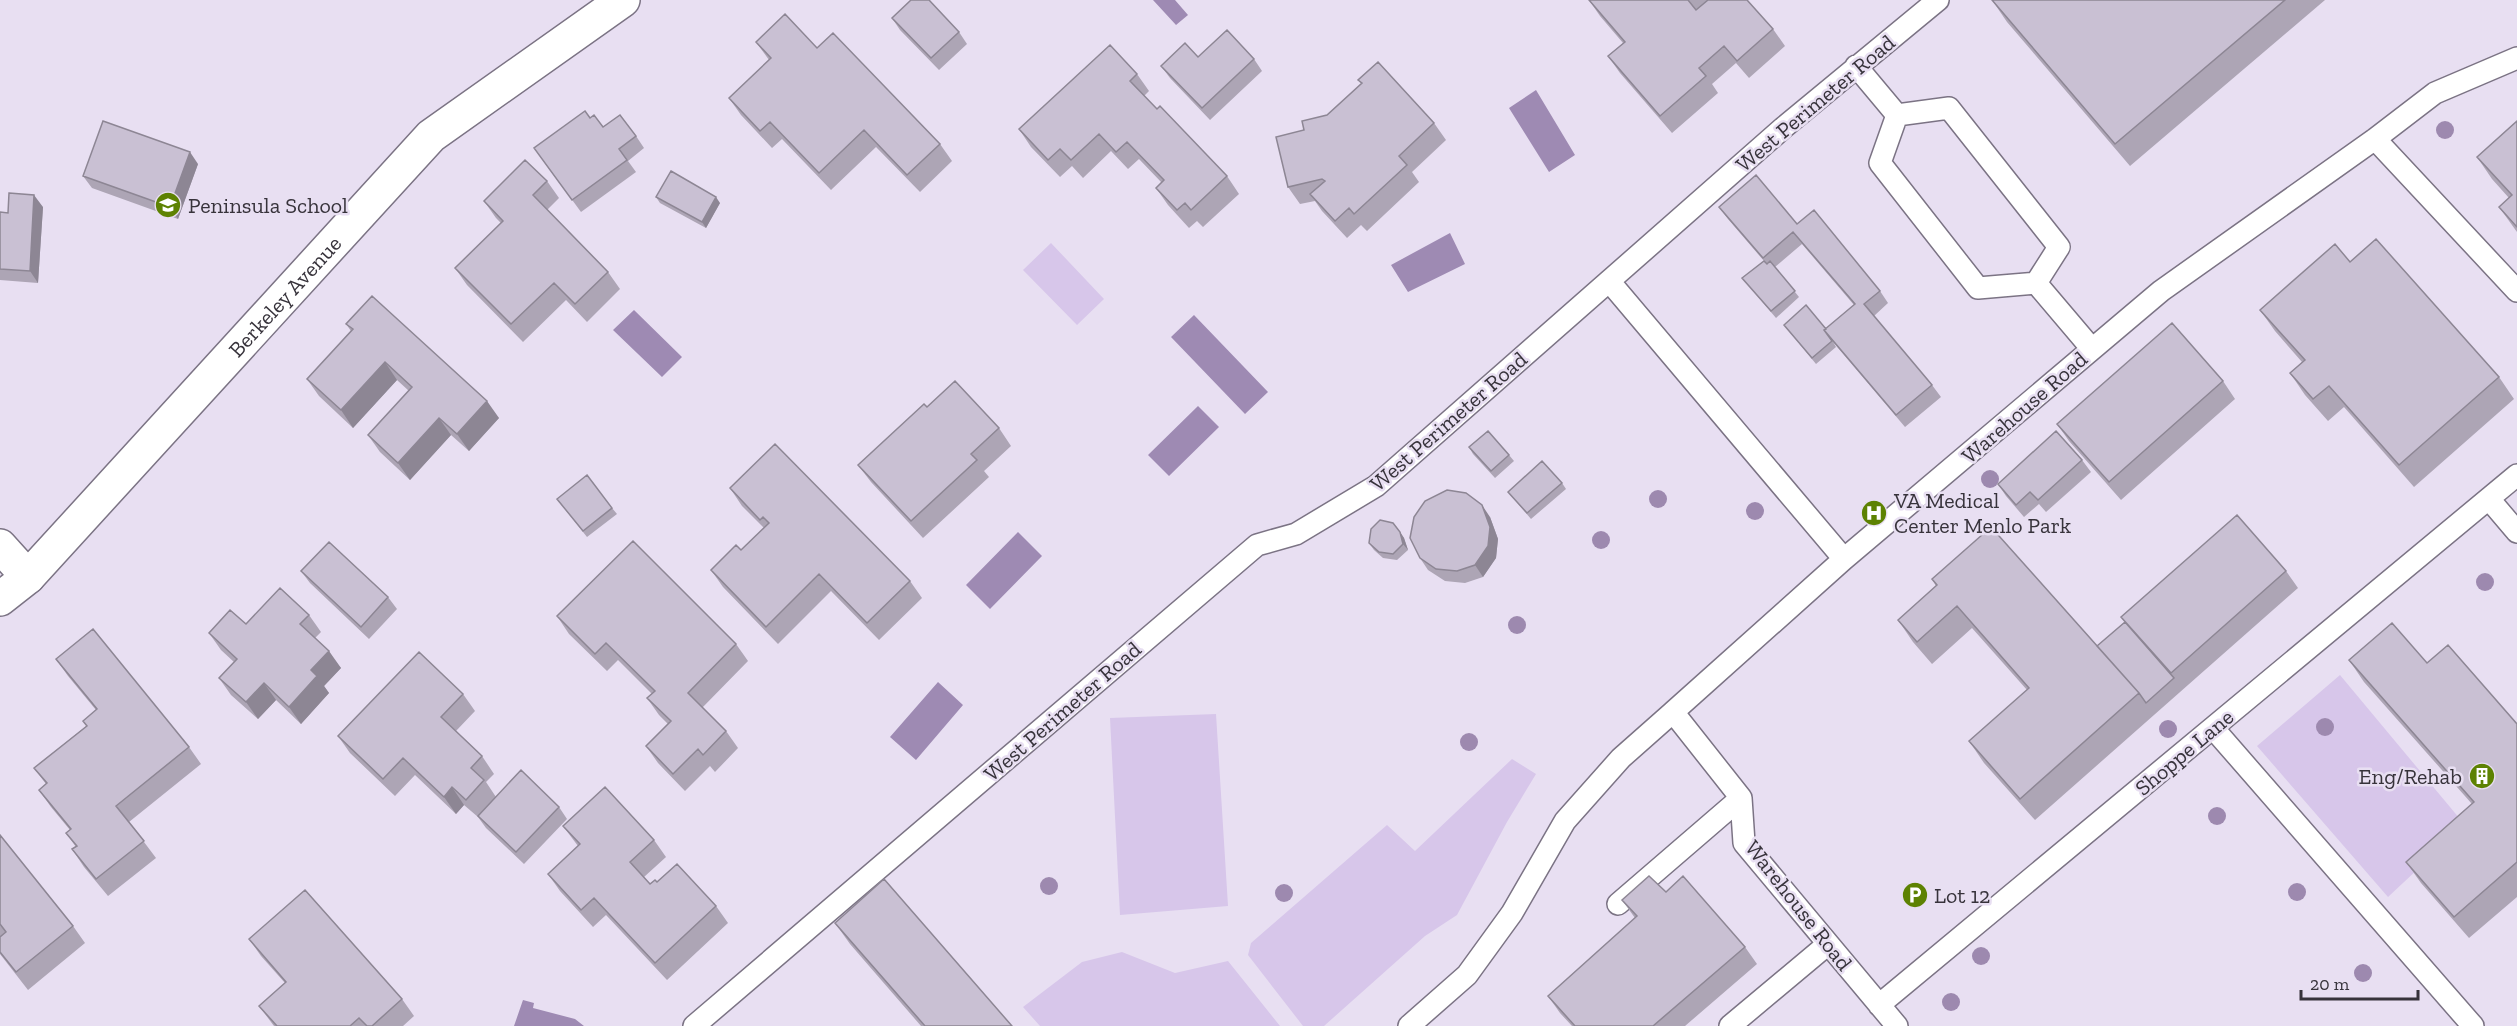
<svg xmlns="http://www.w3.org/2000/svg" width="2517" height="1026" font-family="'Zilla Slab',serif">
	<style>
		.green { fill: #d7c6ea }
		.water { fill: #9e8ab3 }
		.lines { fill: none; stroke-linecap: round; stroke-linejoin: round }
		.lane-casing { stroke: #7b7384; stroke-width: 24 }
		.street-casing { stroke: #7b7384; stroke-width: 36 }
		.lane { stroke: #fff; stroke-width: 21 }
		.street { stroke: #fff; stroke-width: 33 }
		.tree { fill: #9d89af }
		.wall { fill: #ada5b5 }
		.shaded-wall { fill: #8d8694 }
		.building { fill: #c9c0d3; stroke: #8d8694; stroke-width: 1.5 }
		.labels { text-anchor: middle; stroke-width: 5; stroke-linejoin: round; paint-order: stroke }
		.street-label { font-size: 22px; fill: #37333b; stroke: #e8dff2 }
		.poi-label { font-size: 22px; fill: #37333b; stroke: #e8dff2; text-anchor: start }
	</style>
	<rect width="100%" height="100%" fill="#e8dff2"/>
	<path class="green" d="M1051,243L1104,299L1077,325L1023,270Z
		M2340,675L2465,825L2388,897L2257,746Z
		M1216,714L1228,906L1120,915L1110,718Z
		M1512,759L1536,774L1507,822L1457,915L1425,936L1324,1026H1303L1248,955L1251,943L1387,825L1415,851Z
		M1122,952L1175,973L1228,961L1280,1026H1040L1023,1007L1082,962Z"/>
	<path class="water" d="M1153,0H1175L1188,15L1176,25Z
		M1536,90L1575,155L1549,172L1509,108Z
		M1450,233L1465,264L1408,292L1391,265Z
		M634,310L682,357L662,377L613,330Z
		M1194,315L1268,392L1245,414L1171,337Z
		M1198,406L1219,427L1169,476L1148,455Z
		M1018,532L1042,556L990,609L966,585Z
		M938,682L963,705L916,760L890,737Z
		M523,1000L534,1003L533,1008L575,1019L584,1026H514Z"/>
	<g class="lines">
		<g class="lane-casing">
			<path id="lane" d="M1856,66L1897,115
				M1949,108L2059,247L2036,283L1978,288L1880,163L1897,115Z
				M2375,139L2517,291
				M1609,281L1844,559
				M2036,283L2092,349
				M2489,499L2517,532
				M2213,728L2473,1026
				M1618,904L1741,798
				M1879,1005L2517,475
				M694,1026L1257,545L1296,534L1376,486L1783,128L1938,0
				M1409,1026L1467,975L1512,913L1565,821L1621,758L1673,712
				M1730,1026L1828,944
				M1897,1026L1744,843L1741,798L1673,712L1844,559L2161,291L2375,139L2435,93L2517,58"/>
		</g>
		<g class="street-casing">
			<g id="street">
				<path d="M0,546L28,577"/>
				<path id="s1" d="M0,599L28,577L431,136L623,0"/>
			</g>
		</g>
		<use href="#lane" class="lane"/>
		<use href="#street" class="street"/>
	</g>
	<g class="tree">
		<circle cx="2445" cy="130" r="9"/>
		<circle cx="1990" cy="479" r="9"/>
		<circle cx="1658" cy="499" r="9"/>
		<circle cx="1755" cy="511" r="9"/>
		<circle cx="1601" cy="540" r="9"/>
		<circle cx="2485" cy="582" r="9"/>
		<circle cx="1517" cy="625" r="9"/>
		<circle cx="2325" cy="727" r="9"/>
		<circle cx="2168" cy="729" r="9"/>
		<circle cx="1469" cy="742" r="9"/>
		<circle cx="2217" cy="816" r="9"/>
		<circle cx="1049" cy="886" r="9"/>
		<circle cx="2297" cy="892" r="9"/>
		<circle cx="1284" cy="893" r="9"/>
		<circle cx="1981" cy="956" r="9"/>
		<circle cx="2363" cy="973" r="9"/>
		<circle cx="1951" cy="1002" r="9"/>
	</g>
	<path class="wall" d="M1589,0H1747L1773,29L1785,46L1749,78L1736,63L1712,84L1718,93L1672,133L1620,73L1608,56L1623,43L1600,16Z
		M1992,0H2325L2130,166L2007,22Z
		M892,18L959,32L967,44L939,70L900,30Z
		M756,42L817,48L940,144L952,161L920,192L876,147L831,190L782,139L772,148L741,115L729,98L769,60Z
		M1198,57L1254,59L1262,71L1210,120L1170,78L1161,66Z
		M1137,74L1149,91L1144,96L1227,176L1239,194L1203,227L1197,221L1189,228L1168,205L1156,188L1162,183L1139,159L1128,169L1111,151L1083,178L1072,166L1060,177L1031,147L1019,129Z
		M1358,80L1434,123L1446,140L1412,172L1419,182L1367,231L1361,225L1347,238L1322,211L1315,201L1300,204L1288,187L1327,115L1361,84Z
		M590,118L603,127L636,136L644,148L628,161L636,172L581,212L534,148Z
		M2517,121V232L2499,207L2509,198L2492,179L2477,157Z
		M198,164L178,219L92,188L83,176Z
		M547,181L559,198L547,210L608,272L620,289L587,322L566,300L523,342L467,285L455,268L501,223L496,218L484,201Z
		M656,197L720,203L706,228L660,203Z
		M43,207L38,283L0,280V212L8,213Z
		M1719,207L1797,224L1880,291L1888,303L1874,316L1932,385L1941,397L1905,427L1833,342L1836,347L1816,364L1784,325L1826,329L1854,305L1802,244L1775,267L1799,297L1776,318L1742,278L1764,261L1728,219Z
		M2350,262L2499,377L2514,399L2414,487L2344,407L2328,421L2305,395L2290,373L2302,362L2275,331L2260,310Z
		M346,324L499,418L469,451L451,435L410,480L380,452L368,435L409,391L397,380L353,428L319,396L307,379L351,331Z
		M2223,381L2235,399L2121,500L2069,441L2057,424Z
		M927,407L999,428L1011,446L984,471L989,477L923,538L871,482L858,465Z
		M1469,447L1509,455L1514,461L1495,478L1473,454Z
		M2082,460L2091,472L2046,512L2039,504L2024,517L2006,496L1998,484Z
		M1562,483L1566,489L1531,519L1508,492Z
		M730,488L910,581L922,598L879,640L831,591L778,644L723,587L711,570L741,550L764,528L742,506Z
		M557,499L612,508L617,514L587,537Z
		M1490,517L1498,539L1496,558L1483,577L1465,583L1445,581L1428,570L1420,558Z
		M1400,532L1404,538L1408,550L1397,560L1383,558L1374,550L1369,543Z
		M301,571L388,597L397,609L369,639L310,583Z
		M2286,571L2298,588L2035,820L1984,763L1969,741L2027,690L1972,628L1932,664L1913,642L1898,620L1936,586L1932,579L2097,646L2125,622L2121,617Z
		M309,615L321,632L315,638L341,668L324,686L329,693L301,724L276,700L258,719L231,695L219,678L234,662L221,650L209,633L246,624Z
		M557,616L736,644L748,661L702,708L726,731L738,748L715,772L710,766L685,791L658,763L646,746L668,724L659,715L647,698L652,694L618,660L607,671L569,634Z
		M56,659L189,747L201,764L129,822L156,858L108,896L84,867L72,849L76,847L66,833L70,830L51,807L39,790L46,784L34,768L86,726L96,710L68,676Z
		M2349,660L2427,663L2517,724V897L2469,938L2421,883L2406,862L2472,804L2364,682Z
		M463,694L475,711L456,731L482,756L494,774L486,782L496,797L559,807L567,819L524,864L486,828L478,817L464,805L456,814L415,775L395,796L350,753L338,736Z
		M563,826L654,840L666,857L644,877L650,884L657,882L716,906L728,923L667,980L606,915L593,927L560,891L548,874L578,846Z
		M0,835L73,926L85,943L28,990L0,954Z
		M1666,892L1745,947L1757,964L1685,1026H1572L1560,1013L1548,996L1635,918L1622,900Z
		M835,923L1012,1026H921L850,944Z
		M249,939L402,999L414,1016L403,1026H274L259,1006L285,983L261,956Z"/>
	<path class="shaded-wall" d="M190,152L198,164L178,219L170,207Z
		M34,195L43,207L38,283L30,271Z
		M716,197L720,203L706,228L702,222Z
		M385,362L397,380L353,428L341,410Z
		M487,401L499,418L469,451L457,434Z
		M439,418L451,435L410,480L398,463Z
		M1482,505L1490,517L1498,539L1496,558L1483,577L1475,565Z
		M1400,532L1404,538L1408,550L1403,544Z
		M329,651L341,668L324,686L329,693L301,724L289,707L311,670Z
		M264,683L276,700L258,719L246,702Z
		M452,787L464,805L456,814L444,797Z"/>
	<path class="building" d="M911,0H929L959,32L931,58L892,18Z
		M1589,0H1688L1696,10L1708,0H1747L1773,29L1737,61L1724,46L1699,68L1706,76L1660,116L1608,56L1625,42Z
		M1992,0H2285L2115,144Z
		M785,14L817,48L833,33L940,144L907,175L864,130L819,173L770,122L760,131L729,98L771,58L756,42Z
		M1227,30L1254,59L1202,108L1161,66L1185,43L1198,57Z
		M1110,45L1137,74L1130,81L1157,109L1160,106L1227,176L1191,210L1185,203L1177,210L1156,188L1164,180L1127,142L1116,152L1099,134L1071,160L1060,149L1048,160L1019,129Z
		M1378,62L1434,123L1399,156L1407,165L1354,214L1349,208L1335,221L1310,194L1325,181L1322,179L1288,187L1276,137L1304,130L1302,121L1327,115L1362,83L1358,80Z
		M585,111L590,118L594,115L603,127L620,115L636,136L619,149L627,160L572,200L534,148Z
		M103,121L190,152L170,207L83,176Z
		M2517,121V227L2499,207L2512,195L2477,157Z
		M525,160L547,181L533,195L608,272L575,304L554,283L511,324L455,268L503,221L484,201Z
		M671,171L716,197L702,222L656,197Z
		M1756,175L1797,224L1814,210L1880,291L1864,304L1932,385L1896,415L1824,330L1855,304L1793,232L1763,258L1719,207Z
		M9,193L34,195L30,271L0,269V212L8,213Z
		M2376,239L2499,377L2399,465L2329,386L2313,399L2290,373L2305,360L2260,310L2335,244L2350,262Z
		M1764,261L1767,264L1770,261L1795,291L1771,311L1742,278Z
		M372,296L487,401L457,434L439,418L398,463L368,435L412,387L385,362L341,410L307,379L353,329L346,324Z
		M1806,305L1826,329L1824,330L1832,341L1812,358L1784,325Z
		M2172,323L2223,381L2109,482L2057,424Z
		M955,381L999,428L971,454L977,460L911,521L858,465L924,404L927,407Z
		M1488,431L1509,455L1491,471L1469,447Z
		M2056,431L2082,460L2038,500L2030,492L2016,505L1998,484Z
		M775,444L910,581L867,623L819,574L766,627L711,570L736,545L741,550L769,523L763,517L760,520L730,488Z
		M1542,461L1562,483L1527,513L1508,492Z
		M587,475L612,508L583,531L557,499Z
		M1447,490L1466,493L1482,505L1490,527L1488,546L1475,565L1457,571L1436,569L1420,558L1410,538L1414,517L1425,501Z
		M2237,515L2286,571L2171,673L2121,617Z
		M1380,520L1393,523L1400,532L1403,544L1393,554L1379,552L1369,543L1371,529Z
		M1991,527L2139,693L2020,799L1969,741L2029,688L1957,606L1917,642L1898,620L1937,585L1932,579Z
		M633,541L736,644L688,693L726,731L703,755L698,749L673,774L646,746L671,721L647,698L655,691L606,643L595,654L557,616Z
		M329,542L388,597L361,627L301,571Z
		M280,588L309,615L300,624L329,651L311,670L317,676L289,707L264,683L246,702L219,678L237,659L209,633L230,610L246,624Z
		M2125,622L2174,678L2146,703L2139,693L2097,646Z
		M2392,623L2427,663L2448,645L2517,724V862L2454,917L2406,862L2474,802L2349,660Z
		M93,629L189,747L116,806L144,841L96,879L72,849L77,846L66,833L71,829L39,790L47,783L34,768L87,726L83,721L97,709L56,659Z
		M419,652L463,694L441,717L482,756L471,768L484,780L466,800L452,787L444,797L403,758L383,779L338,736Z
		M521,770L559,807L516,852L478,816Z
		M605,787L654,840L630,862L650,884L655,880L657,882L677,864L716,906L655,963L594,898L581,910L548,874L580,844L563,826Z
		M0,835L73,926L16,972L0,952V937L6,932L0,924Z
		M1649,876L1666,892L1683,876L1745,947L1653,1026H1575L1548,996L1637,916L1622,900Z
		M884,879L1012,1026H925L835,923Z
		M305,890L402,999L372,1026H367L359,1018L350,1026H277L259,1006L286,982L249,939Z"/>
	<defs>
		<g id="school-disc" transform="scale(1.35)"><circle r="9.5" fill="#5d8202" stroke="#e8dff2"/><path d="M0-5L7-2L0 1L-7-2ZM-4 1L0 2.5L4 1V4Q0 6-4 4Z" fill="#fff"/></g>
		<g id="hospital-disc" transform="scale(1.35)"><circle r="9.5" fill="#5d8202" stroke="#e8dff2"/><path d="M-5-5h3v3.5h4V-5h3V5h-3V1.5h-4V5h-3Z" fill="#fff"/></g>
		<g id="building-disc" transform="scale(1.35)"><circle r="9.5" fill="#5d8202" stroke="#e8dff2"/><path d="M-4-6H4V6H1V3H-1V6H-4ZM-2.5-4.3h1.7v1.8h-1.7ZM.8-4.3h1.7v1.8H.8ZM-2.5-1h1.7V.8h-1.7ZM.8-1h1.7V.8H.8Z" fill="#fff"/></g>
		<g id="parking-disc" transform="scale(1.35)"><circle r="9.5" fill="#5d8202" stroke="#e8dff2"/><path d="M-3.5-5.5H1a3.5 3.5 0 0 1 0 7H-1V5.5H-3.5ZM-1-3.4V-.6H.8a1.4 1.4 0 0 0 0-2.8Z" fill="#fff"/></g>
	</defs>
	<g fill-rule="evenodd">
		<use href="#school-disc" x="168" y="205"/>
		<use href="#hospital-disc" x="1874" y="513"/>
		<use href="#building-disc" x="2482" y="776"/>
		<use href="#parking-disc" x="1915" y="895"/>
	</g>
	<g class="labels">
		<g class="street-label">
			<text transform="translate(1815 103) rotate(-40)" y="8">West Perimeter Road</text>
			<text dy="8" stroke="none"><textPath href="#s1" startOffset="416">Berkeley Avenue</textPath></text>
			<text transform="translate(2024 407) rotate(-41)" y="8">Warehouse Road</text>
			<text transform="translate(1448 421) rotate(-41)" y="8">West Perimeter Road</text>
			<text transform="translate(1062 711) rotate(-41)" y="8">West Perimeter Road</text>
			<text transform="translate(2184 752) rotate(-40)" y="8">Shoppe Lane</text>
			<text transform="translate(1799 905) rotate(52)" y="8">Warehouse Road</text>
		</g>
		<g class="poi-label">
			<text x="188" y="213">Peninsula School</text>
			<text x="1894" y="508">VA Medical<tspan x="1894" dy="25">Center Menlo Park</tspan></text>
			<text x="2462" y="784" text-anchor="end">Eng/Rehab</text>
			<text x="1934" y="903">Lot 12</text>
		</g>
	</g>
	<path d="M2301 990v9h117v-9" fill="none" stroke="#37333b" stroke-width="3"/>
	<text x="2310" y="990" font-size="18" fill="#37333b" stroke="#e8dff2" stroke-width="4.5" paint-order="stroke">20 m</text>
</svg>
